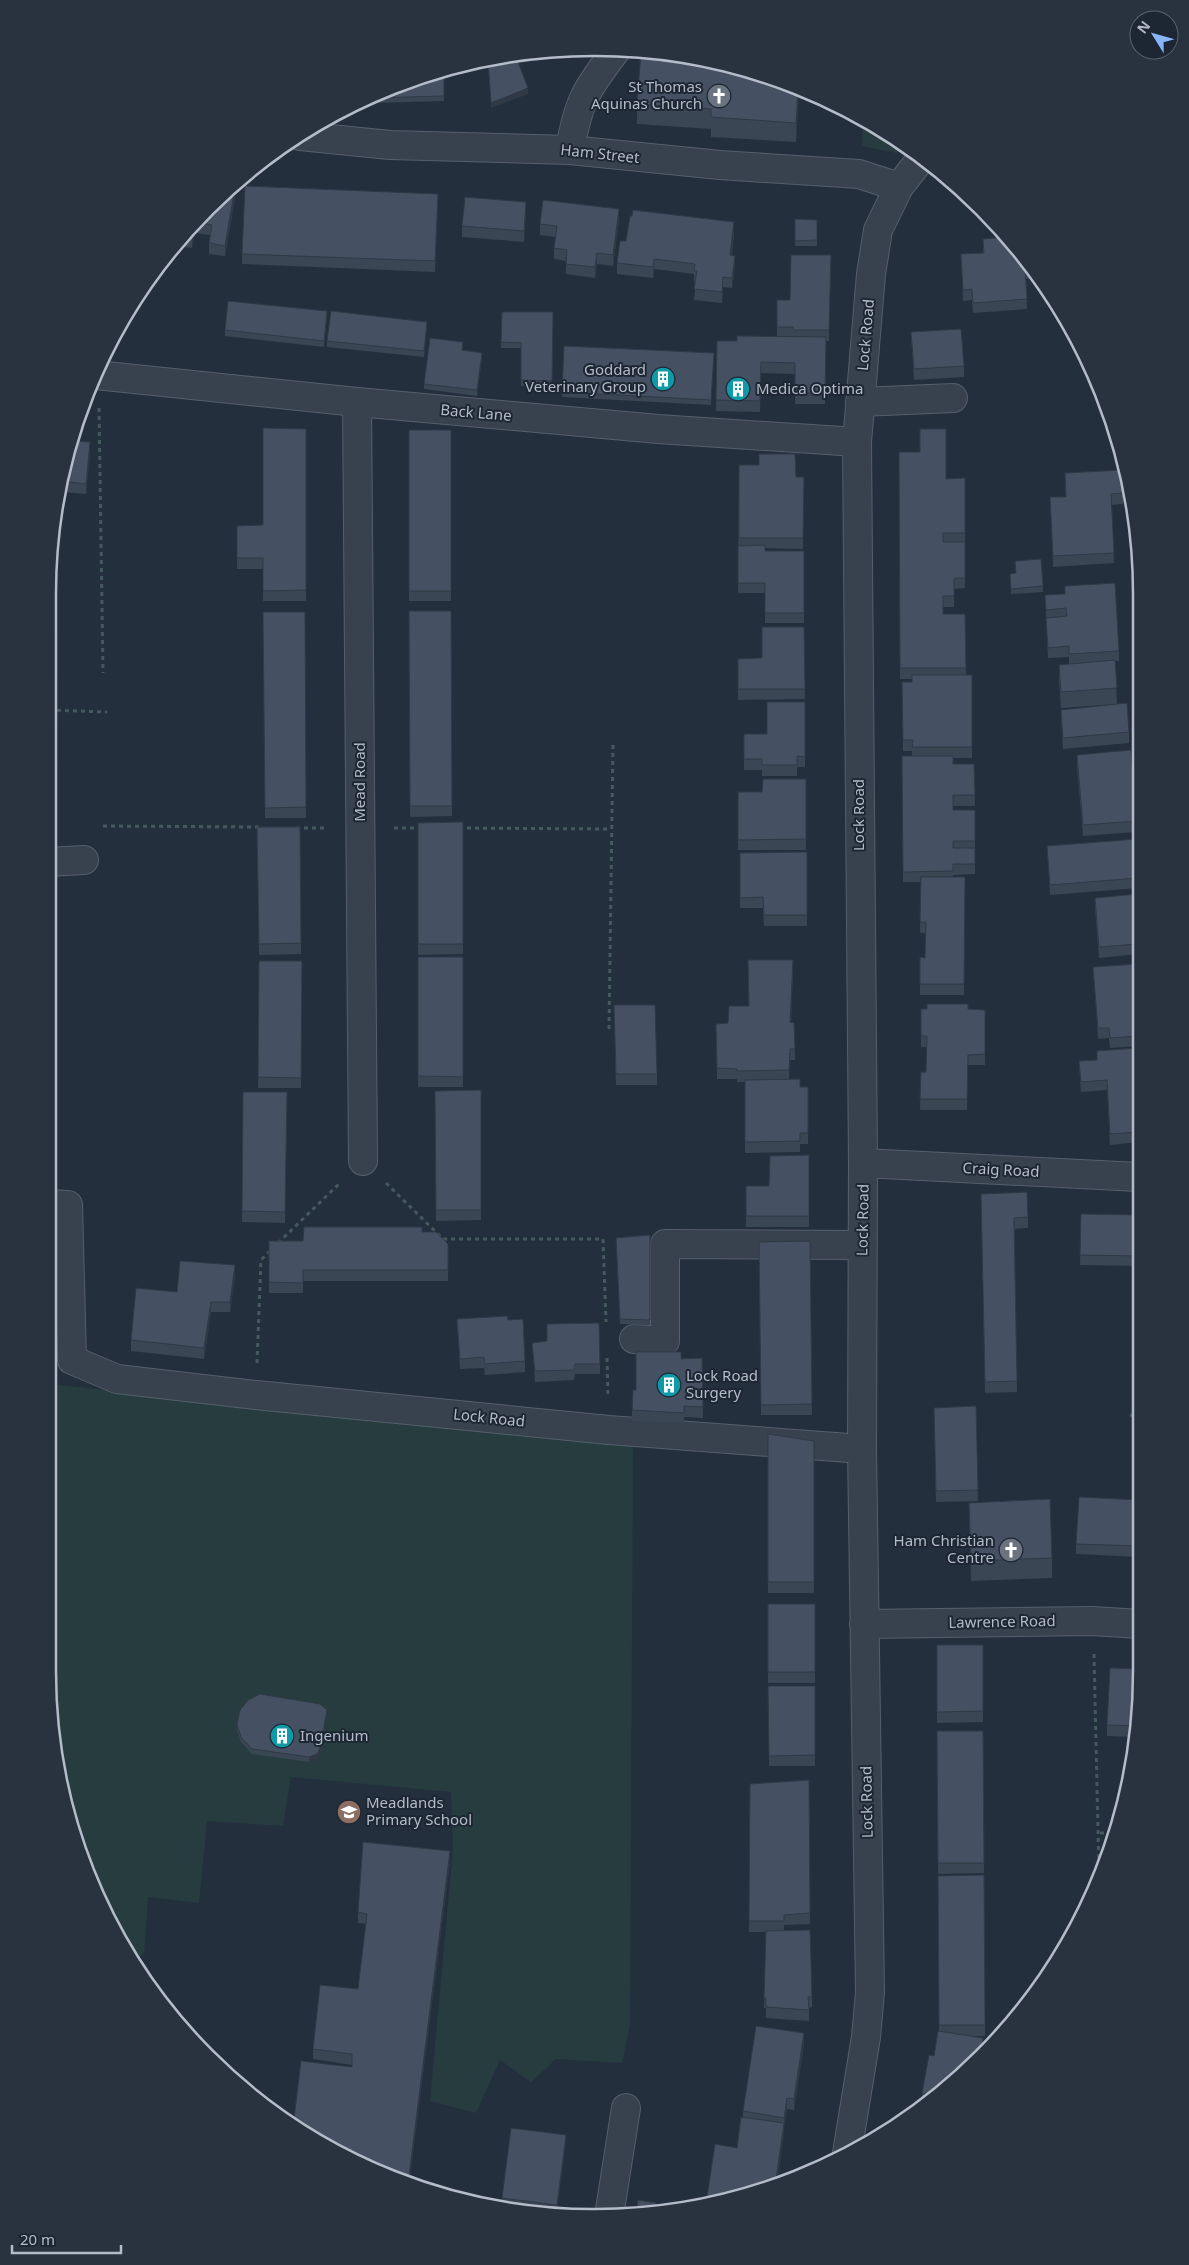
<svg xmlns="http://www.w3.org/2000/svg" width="1189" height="2265" font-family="'Noto Sans',sans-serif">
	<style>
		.green { fill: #263c3f }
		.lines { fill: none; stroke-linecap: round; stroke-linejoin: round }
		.minor-casing { stroke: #565f6c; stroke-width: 30 }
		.path { stroke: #44595c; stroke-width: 3; stroke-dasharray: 4 4; stroke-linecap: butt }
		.minor { stroke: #38414e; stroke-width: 28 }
		.wall { fill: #3b4654 }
		.shaded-wall { fill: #303945 }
		.building { fill: #455162; stroke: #303945 }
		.labels { text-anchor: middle; stroke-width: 4; stroke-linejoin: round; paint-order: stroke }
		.poi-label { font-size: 15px; fill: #b4bcc9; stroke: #1d2633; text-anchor: start }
		.street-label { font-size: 15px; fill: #b4bcc9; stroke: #1d2633 }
		.rim { fill: none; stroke: #b4bcc9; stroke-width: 2.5 }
	</style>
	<rect width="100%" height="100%" fill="#242f3e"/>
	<path class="green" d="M863,121L903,148L897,153L862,146Z
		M48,1384L633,1443L630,2025L622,2063L556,2059L531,2082L500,2060L476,2113L430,2101L453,1848L451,1792L291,1777L283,1826L207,1821L199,1903L148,1897L144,1954L132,1961L121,1944L77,1847L58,1777L48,1670Z"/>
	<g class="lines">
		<g class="minor-casing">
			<path id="minor" d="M300,136L390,145L570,150L720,165L859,174L899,187
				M570,150C578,101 587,88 617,49
				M96,375L357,402L658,429L857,442
				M357,402L363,1161
				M860,402L953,398
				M48,862L84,860
				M863,1163L1139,1177
				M48,1204L68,1205L72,1360L117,1379L256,1395L609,1430L862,1449
				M634,1339L665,1341V1244L863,1245
				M864,1624L1092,1621L1140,1624
				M847,2153L866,2037L870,1992L862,1449L863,1163L857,442L871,274L878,230L899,187L920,160
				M609,2216L626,2108"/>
		</g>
		<path class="path" d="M99,408L103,673
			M49,710L107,712
			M103,826L260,827
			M296,828H328
			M394,828H420
			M459,828L611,829
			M609,1029L613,742
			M386,1183L443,1239H603L606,1322
			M278,1243L340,1183
			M607,1358L608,1397
			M257,1363L261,1260L272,1249
			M1130,1415L1139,1416
			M1094,1654L1099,1874
			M1100,1833H1115"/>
		<use href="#minor" class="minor"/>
	</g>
	<path class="wall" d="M736,66L799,90L796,142L711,137V129L637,124V104Z
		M444,71V101L371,103V98L419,76Z
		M231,187L235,198L225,256L209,254V243L210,235L195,233L192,248L175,246Z
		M438,204L435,272L242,264V254Z
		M526,212L524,242L462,237V226Z
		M795,219L817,220V246H795Z
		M619,220L613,266L597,264L595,278L566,274V261L554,259V248L556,237L540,235V224Z
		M734,233L732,255L735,266L732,288L723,287L722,303L694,300L696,282H694V274L654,269L653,278L617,274V263L626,241Z
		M983,239L1029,262L1038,278L1026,279L1027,309L973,313L972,300L963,301L961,254L983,253Z
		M831,255L829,341H826L825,404H795V374L761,373L760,412L716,411L717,341H737L777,336V300H790Z
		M502,312H553L552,386H521V348H501Z
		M327,317L324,347L225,336V330Z
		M427,327L424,357L327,347V341Z
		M911,332L964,366V377L914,380Z
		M564,346L714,353L711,405L562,397Z
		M482,358L477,396L424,389V384Z
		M306,429V601H263V569H237V526L263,525Z
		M409,430H451V601H409Z
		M899,452L946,479L965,478V588L954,589V607H943V614H965L966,675H972V758H953V764H974L975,806H953V810H975V874L953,875V877H965L964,995H920V957L925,958L926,933H920L921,882H903L902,756H912V751H903L902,682H912V679H900Z
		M66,453H90L86,494L60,492Z
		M739,465L796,477H804L803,549L765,548V551H804V623H765V593H738Z
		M1123,470V504L1112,505L1114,563L1053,567L1050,497H1066L1065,473Z
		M1041,559L1043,592L1011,594L1010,574L1016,573L1015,561Z
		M1065,586L1119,651V661H1115L1117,704L1061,708L1059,680V665L1069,664V657L1048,658L1045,595L1065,594Z
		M409,611H451L452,816L410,817Z
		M263,612H305L306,818H265Z
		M804,627L805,699L738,700V659L762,658Z
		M805,702V767H797V776H762V770H744V734H767Z
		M1061,710L1129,732V743L1063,749L1061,720Z
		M1077,755L1136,821V832L1083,836L1077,766Z
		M806,779V850H738V792H762Z
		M463,822V954L418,955V823Z
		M257,827H300L301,954L259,955Z
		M1138,839V888L1050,895L1047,846Z
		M807,852V926H764L763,908H740V853Z
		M1138,894V954L1099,958L1095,909V898Z
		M418,957H463V1087H418Z
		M259,961H302L301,1088H258Z
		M1138,964V1046L1110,1048L1109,1038L1098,1039L1093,967Z
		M793,971L791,1022L794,1023L795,1060H790L789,1079L800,1087H808V1144H800V1152L745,1153V1082H737V1079H717L716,1024L728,1023Z
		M614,1005L657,1074V1085H616Z
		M921,1009L985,1010V1065H968L967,1110H920L921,1072H926L927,1047H921Z
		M1138,1048L1139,1142L1110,1145L1107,1090L1081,1092L1079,1061L1097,1060V1051Z
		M481,1090V1220L436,1221L435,1091Z
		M243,1092H287L285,1223L242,1222Z
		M809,1155V1227H746V1186H769Z
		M981,1194L1028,1217V1228L1014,1229L1017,1392L985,1393Z
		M48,1206L54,1337V1347L48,1348Z
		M1081,1214L1139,1215V1266L1080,1265Z
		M422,1232L448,1244V1281H303V1293H269V1241H303Z
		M650,1235V1325L620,1324L616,1238Z
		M810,1241L812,1415H761L759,1242Z
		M235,1276L230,1312H211L204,1359L131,1351V1340L177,1292Z
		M457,1319L508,1320L525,1361V1372L485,1375L484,1368L460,1369Z
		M532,1343L600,1364V1374H575L574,1380L535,1382Z
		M702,1358L703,1418L684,1417V1423L632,1421V1410L636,1390L681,1359Z
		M976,1406L978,1501L936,1502L934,1408Z
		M768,1434L814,1441V1593H768Z
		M1140,1500V1557L1076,1554V1544Z
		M969,1503L1052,1558V1578L971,1581Z
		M768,1604H815V1683H768Z
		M937,1645H983V1722L937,1723Z
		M768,1686H815V1766H769Z
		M1140,1706L1135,1737L1107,1736V1725Z
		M327,1715L320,1753L317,1759L309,1762L252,1754L241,1742L237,1730V1724Z
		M937,1731H983L984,1873L938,1874Z
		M809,1780L810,1924L784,1925V1931L812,1997V2007L809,2008V2021L766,2018V2008H764L766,1932H749L750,1784Z
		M450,1861L409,2184L294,2119L352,2067V2065L313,2059V2049L358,1989L366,1924L358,1923V1912Z
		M984,1875L985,2036H969L983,2048L981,2057L924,2104H922V2093L934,2056L939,2031L938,1876Z
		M804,2044L794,2110L787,2109L784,2128V2134L737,2148L743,2118V2111Z
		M566,2140L557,2210L502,2203V2198Z"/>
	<path class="shaded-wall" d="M528,88V94L491,108V103Z
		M798,89L799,90L796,142V123Z
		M235,187V198L225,256V246Z
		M438,194V204L435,272V261Z
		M526,202V212L524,242V231Z
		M619,209V220L613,266V255Z
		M734,222V233L730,266V255Z
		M195,225V233L192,248V238Z
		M597,253V264L595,278V267Z
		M735,256V266L732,288V278Z
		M654,259V269L653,278V267Z
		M723,277V287L722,303V292Z
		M427,322V327L424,357V351Z
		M482,353V358L477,396V390Z
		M90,442V453L86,494V484Z
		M793,960V971L790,1033V1022Z
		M235,1265V1276L230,1312V1302Z
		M211,1302V1312L204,1359V1348Z
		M327,1710V1715L320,1753L317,1759L309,1762V1757Z
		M450,1851V1861L409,2184H408Z
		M804,2033V2044L794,2110V2099Z
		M983,2038V2048L982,2056L980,2058Z
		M787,2098V2109L784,2128V2118Z
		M784,2123V2134L777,2185L775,2186Z
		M566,2135V2140L557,2210V2205Z"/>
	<path class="building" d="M641,52L654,53L736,66L798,89L796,123L711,117V109L637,104Z
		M515,54L528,88L491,103L488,60Z
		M444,71V96L372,98L419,76Z
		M245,186L438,194L435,261L242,254Z
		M231,187H235L225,246L209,243L212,225L197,222Z
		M465,197L526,202L524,231L462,226Z
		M543,200L619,209L613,255L597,253L595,267L566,264L567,250L554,248L557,226L540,224Z
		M633,210L734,222L730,255L735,256L732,278L723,277L722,292L694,289L697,271H694L695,264L654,259L653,267L617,263L620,241H626L630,216H632Z
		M795,219L817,220V240L795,241Z
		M194,226L192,238L184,236Z
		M1005,237L1029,262L1032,268H1025L1027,299L973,303L972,289L963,290L961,254L984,253L983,239Z
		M791,255H831L829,330H794L793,327H777V300H790Z
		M228,301L327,311L324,341L225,330Z
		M331,311L427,322L424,351L327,341Z
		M502,312H553L552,381L521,380V343L501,342Z
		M961,329L964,366L914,369L911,332Z
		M737,336L826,337L825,393H795V363L761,362L760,401L716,400L717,341H737Z
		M430,338L463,342L462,350L482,353L477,390L424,384Z
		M564,346L714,353L711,400L562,392Z
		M263,428L306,429V590L263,591V558H237V526L263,525Z
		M920,429H946V479L965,478V533H943V542H965V578H954V596H943V614H965L966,668H900L899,452H920Z
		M409,430H451V591H409Z
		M71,441L90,442L86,484L61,481L66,453Z
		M759,454H795L796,477H804L803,538H739V465H759Z
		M1123,470V493L1111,494L1114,553L1053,556L1050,497H1066L1065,473Z
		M765,545V551H804V613H765V583H738V546Z
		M1041,559L1043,586L1011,589L1010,574L1016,573L1015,561Z
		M1115,583L1119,651L1069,654V646L1048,648L1046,618L1067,616L1066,608L1046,610L1045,595L1065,594V586Z
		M409,611H451L452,806H410Z
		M263,612H305L306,807L265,808Z
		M762,627H804L805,689H738V659L762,658Z
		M1115,660L1117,688L1061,692L1059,665Z
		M912,675H972V747H912L913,740H903L902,682H912Z
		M767,702H805V757L797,756V765H762V759H744V734H767Z
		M1127,703L1129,732L1063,738L1061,710Z
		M1131,750L1136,821L1083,825L1077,755Z
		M902,756H953V764H974L975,795H953V810H975V841H953V848H975V864H953V871L903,872Z
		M763,779H806V839L738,840V792H762Z
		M463,822V944H418V823Z
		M257,827H300L301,943L259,944Z
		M1138,839V878L1050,885L1047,846Z
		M807,852V915H764L763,897L740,898V853Z
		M921,877H965L964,984H920V957L925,958L926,922H920Z
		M1138,894V944L1099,947L1095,898Z
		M418,957H463V1077L418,1076Z
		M748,960H793L790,1022L794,1023L795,1049H790L789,1070L737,1071V1069L717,1068L716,1024L728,1023L729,1006H749Z
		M259,961H302L301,1078L258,1077Z
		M1138,964V1036L1110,1038L1109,1028H1098L1093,967Z
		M927,1004H968V1009L985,1010V1054L968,1055L967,1099H920L921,1072H926L927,1036H921V1009H927Z
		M614,1005H655L657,1074H616Z
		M1138,1048L1139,1132L1110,1134L1107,1080L1081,1082L1079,1061L1097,1060V1051Z
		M800,1079V1087H808V1133H800V1141L745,1142V1080Z
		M481,1090V1210H436L435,1091Z
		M243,1092H287L285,1212L242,1211Z
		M809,1155V1216H746V1186H769L770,1156Z
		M1027,1192L1028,1217L1014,1218L1017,1381L985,1382L981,1194Z
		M48,1206L54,1337H48Z
		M1081,1214L1139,1215V1256L1080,1255Z
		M304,1227H422V1232H436L448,1244V1270H303V1283L269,1282V1241H303Z
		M650,1235V1320L620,1319L616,1238Z
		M810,1241L812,1404L761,1405L759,1242Z
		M180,1261L235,1265L230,1302H211L204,1348L131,1340L136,1288L177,1292Z
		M507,1316L508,1320L523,1319L525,1361L485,1364L484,1357L460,1359L457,1319Z
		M599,1323L600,1364H575L574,1370L535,1371L532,1343L547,1341V1324Z
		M636,1352H681V1359L702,1358L703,1407L684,1406V1413L632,1410L633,1390H636Z
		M976,1406L978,1490L936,1491L934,1408Z
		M768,1434L814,1441V1582H768Z
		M1079,1497L1140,1500V1546L1076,1544Z
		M1050,1499L1052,1558L971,1561L969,1503Z
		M768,1604H815V1672H768Z
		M937,1645H983V1711L937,1712Z
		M1110,1668L1140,1669V1706L1137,1726L1107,1725Z
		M768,1686H815V1755L769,1756Z
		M260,1694L320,1704L327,1710L320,1748L317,1754L309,1757L252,1749L241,1737L237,1724L240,1710L248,1700Z
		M937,1731H983L984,1863H938Z
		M809,1780L810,1913L784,1915V1921H749L750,1784Z
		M363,1842L450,1851L408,2184L385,2176L291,2125L279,2117L294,2119L301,2061L352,2067V2054L313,2049L320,1985L358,1989L367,1914L358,1912Z
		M984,1875L985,2025H939L938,1876Z
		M810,1930L812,1997H808L809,2010L766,2007V1998H764L766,1931Z
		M756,2026L804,2033L794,2099L787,2098L784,2118L743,2111Z
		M938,2031L983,2038L980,2058L928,2101L929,2094L922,2093L929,2055L934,2056Z
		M741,2117L784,2123L775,2186L736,2199L706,2204L715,2144L737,2148Z
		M511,2128L566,2135L557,2205L502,2198Z
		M638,2200L656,2203L655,2212L636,2215Z"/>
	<defs>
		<g id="church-disc" transform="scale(1.25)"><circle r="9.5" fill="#6b7280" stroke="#1d2633"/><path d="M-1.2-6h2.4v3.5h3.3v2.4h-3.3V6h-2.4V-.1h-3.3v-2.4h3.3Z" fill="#fff"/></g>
		<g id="building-disc" transform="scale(1.25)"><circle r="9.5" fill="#0f9aa8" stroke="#1d2633"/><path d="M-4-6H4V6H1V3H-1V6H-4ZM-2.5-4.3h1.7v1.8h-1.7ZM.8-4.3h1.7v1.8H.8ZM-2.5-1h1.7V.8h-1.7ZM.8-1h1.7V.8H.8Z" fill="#fff"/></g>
		<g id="school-disc" transform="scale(1.25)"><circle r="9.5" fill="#8d6e63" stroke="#1d2633"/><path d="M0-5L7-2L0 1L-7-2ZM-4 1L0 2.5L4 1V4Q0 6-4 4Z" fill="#fff"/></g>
	</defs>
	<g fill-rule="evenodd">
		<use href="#church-disc" x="719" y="96"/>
		<use href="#building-disc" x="663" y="379"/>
		<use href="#building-disc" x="738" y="389"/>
		<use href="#building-disc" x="669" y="1385"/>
		<use href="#church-disc" x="1011" y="1550"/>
		<use href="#building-disc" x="282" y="1736"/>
		<use href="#school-disc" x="349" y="1812"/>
	</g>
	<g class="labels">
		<g class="poi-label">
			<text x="702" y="92" text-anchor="end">St Thomas<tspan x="702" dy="17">Aquinas Church</tspan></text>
			<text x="646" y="375" text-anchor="end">Goddard<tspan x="646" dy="17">Veterinary Group</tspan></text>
			<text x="756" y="394">Medica Optima</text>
			<text x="686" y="1381">Lock Road<tspan x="686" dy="17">Surgery</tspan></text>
			<text x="994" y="1546" text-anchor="end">Ham Christian<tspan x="994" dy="17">Centre</tspan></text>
			<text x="300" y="1741">Ingenium</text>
			<text x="366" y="1808">Meadlands<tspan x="366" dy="17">Primary School</tspan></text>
		</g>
		<g class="street-label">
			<text transform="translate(600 154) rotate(6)" y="5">Ham Street</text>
			<text transform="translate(866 335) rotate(-85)" y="5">Lock Road</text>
			<text transform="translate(476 413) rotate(5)" y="5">Back Lane</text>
			<text transform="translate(360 782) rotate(-90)" y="5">Mead Road</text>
			<text transform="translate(859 815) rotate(-90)" y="5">Lock Road</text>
			<text transform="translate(1001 1170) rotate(3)" y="5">Craig Road</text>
			<text transform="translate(863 1220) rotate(-89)" y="5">Lock Road</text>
			<text transform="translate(489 1418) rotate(6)" y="5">Lock Road</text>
			<text transform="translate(1002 1622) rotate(-1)" y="5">Lawrence Road</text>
			<text transform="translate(867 1802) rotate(-91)" y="5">Lock Road</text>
		</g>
	</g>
	<path d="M0 0H1189V2265H0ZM594 56H595A538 538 0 0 1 1133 594V1671A538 538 0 0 1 595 2209H594A538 538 0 0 1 56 1671V594A538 538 0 0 1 594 56Z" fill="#29323f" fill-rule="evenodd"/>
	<path class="rim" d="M594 56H595A538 538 0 0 1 1133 594V1671A538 538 0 0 1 595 2209H594A538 538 0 0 1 56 1671V594A538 538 0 0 1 594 56Z"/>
	<g transform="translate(1154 35) rotate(307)"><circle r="24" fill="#1d2633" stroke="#59626f"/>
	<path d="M0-4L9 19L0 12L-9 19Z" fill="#8ab4f8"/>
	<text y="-8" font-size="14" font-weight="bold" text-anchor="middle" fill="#b4bcc9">N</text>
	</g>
	<path d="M12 2245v8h109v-8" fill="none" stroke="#b4bcc9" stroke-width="2.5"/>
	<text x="20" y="2245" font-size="15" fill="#b4bcc9" stroke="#1d2633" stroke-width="4" paint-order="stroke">20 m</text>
</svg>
